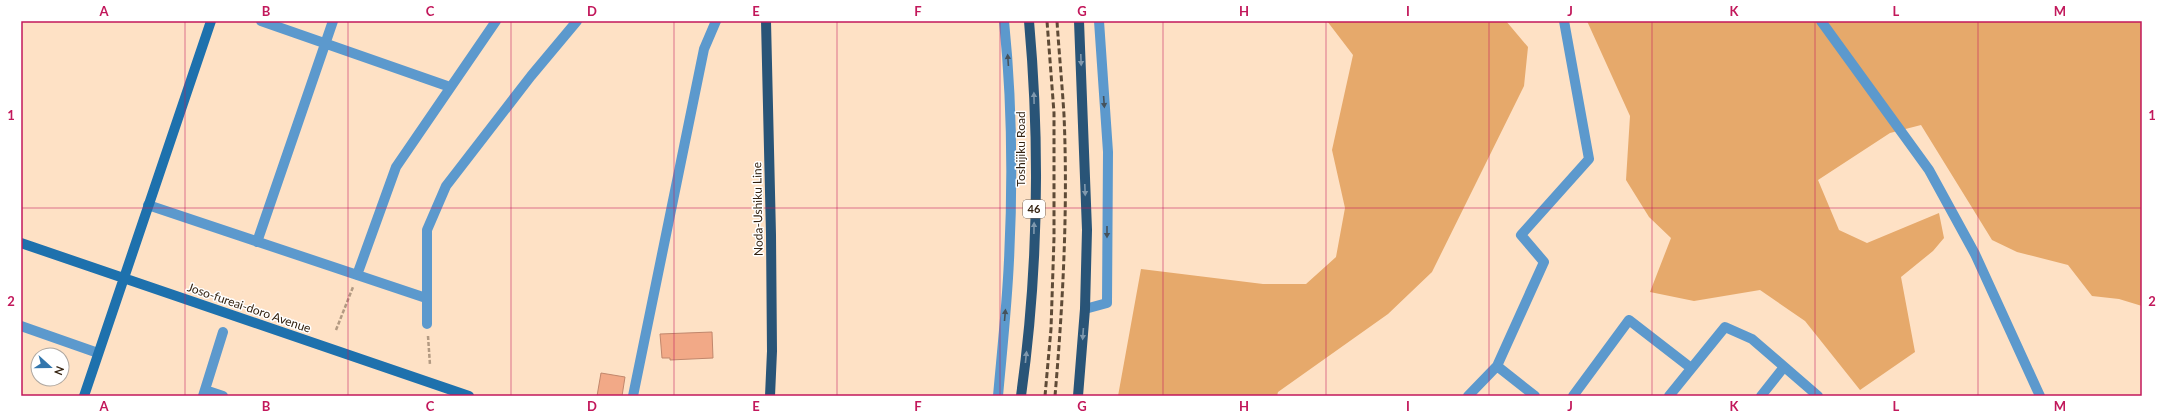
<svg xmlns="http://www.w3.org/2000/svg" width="2163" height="417" font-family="Lato,sans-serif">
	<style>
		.green { fill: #e6a96b }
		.building { fill: #f2a987; stroke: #c1876c }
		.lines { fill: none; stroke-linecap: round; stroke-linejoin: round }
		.path { stroke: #b39a82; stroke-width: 2.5; stroke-dasharray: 4 2; stroke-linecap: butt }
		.street { stroke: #5c99cd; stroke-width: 10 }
		.secondary { stroke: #1e71ad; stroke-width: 10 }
		.primary { stroke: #295477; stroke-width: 10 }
		.rail { stroke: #5f4b37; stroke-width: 3; stroke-dasharray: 6 3; stroke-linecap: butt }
		.oneway { fill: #45525c }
		.oneway2 { fill: #7f98ad }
		.grid { fill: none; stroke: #c2185b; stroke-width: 1; stroke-opacity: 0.55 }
		.labels { text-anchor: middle; stroke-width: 3; stroke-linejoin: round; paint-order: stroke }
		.shield { fill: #fff; stroke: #726558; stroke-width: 1 }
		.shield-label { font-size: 11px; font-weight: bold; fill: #352311 }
		.street-label { font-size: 12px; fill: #352311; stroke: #fff }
		.neatline { fill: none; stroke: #c2185b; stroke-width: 1.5 }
		.grid-label { font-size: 13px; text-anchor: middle; font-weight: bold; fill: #c2185b }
	</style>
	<rect width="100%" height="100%" fill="#fee1c5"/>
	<path class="green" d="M1327,21H1506L1528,47L1524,86L1432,272L1388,314L1278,392L1277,396H1118L1141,269L1263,284H1306L1336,257L1345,208L1332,150L1353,55Z
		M1587,21H2142V306L2119,299L2092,296L2068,265L2017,252L1992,240L1921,125L1890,133L1818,180L1839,230L1867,243L1939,213L1944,238L1933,251L1901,277L1915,352L1860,390L1805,321L1760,290L1694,301L1650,292L1671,238L1649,217L1626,180L1630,116Z"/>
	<path class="building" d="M712,332L713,358L670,360V358H662L660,334Z
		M601,373L625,377L622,396H597Z"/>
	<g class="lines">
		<path class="path" d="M336,330L353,287
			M428,336L430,365"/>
		<path class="street" d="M261,21L450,87
			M1821,21L1929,170L1975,254L2040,396
			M148,205L426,298
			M257,242L333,21
			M357,275L396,167L496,21
			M1085,309L1107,303L1108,152L1099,21
			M427,324V230L446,186L531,76L577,21
			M21,326L98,353
			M1497,366L1535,396
			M205,390L223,396
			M203,396L223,332
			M633,396L704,49L716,21
			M998,396C1002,351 1007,305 1009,260C1013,181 1012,100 1004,21
			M1468,396L1497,366L1544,262L1521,235L1589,159L1564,21
			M1573,396L1629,320L1691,368
			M1669,396L1725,327L1752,339L1818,396
			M1761,396L1784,367"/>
		<path class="secondary" d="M21,243L469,396
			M84,396L211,21"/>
		<path class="primary" d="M766,21L771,235L772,351L770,396
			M1021,396C1038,274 1040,144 1029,21
			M1078,396L1085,309L1087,230L1079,21"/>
		<path class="rail" d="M1045,396L1051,329L1054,238V113L1047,21
			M1055,396C1063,303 1068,208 1064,115C1062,83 1059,52 1057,21"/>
	</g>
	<defs><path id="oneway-solid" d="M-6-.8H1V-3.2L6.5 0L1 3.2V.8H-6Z"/></defs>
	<g class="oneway">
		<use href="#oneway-solid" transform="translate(1008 60) rotate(-94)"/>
		<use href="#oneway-solid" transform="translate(1104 102) rotate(86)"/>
		<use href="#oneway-solid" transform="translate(1107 232) rotate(90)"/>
		<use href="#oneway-solid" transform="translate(1005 315) rotate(-85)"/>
	</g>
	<g class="oneway2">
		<use href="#oneway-solid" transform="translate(1081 60) rotate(88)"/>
		<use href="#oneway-solid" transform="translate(1034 98) rotate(-91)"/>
		<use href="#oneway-solid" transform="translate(1085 190) rotate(88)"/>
		<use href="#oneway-solid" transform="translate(1034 228) rotate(-89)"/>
		<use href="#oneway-solid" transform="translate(1083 334) rotate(94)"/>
		<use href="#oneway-solid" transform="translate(1026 357) rotate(-84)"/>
	</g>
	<path class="grid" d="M185,21V396M348,21V396M511,21V396M674,21V396M837,21V396M1000,21V396M1163,21V396M1326,21V396M1489,21V396M1652,21V396M1815,21V396M1978,21V396M21,208H2142"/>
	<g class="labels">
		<rect class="shield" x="1023" y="200" width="22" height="18" rx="3"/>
		<g class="shield-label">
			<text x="1034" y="213">46</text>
		</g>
		<g class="street-label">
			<text transform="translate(1021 149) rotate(-90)" y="4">Toshijiku Road</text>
			<text transform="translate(758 209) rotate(-91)" y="4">Noda-Ushiku Line</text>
			<text transform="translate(249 308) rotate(19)" y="4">Joso-fureai-doro Avenue</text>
		</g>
	</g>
	<rect width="2163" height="417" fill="none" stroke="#ffffff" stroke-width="44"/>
	<g transform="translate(50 367) rotate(111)"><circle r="19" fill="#ffffff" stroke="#aea7a0"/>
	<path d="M0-3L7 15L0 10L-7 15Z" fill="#3376ac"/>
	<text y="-6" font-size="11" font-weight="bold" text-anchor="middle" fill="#352311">N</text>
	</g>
	<rect x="22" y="22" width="2119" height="373" class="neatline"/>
	<g class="grid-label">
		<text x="104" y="16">A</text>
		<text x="266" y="16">B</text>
		<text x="430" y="16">C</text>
		<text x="592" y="16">D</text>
		<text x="756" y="16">E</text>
		<text x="918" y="16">F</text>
		<text x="1082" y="16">G</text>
		<text x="1244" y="16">H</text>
		<text x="1408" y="16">I</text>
		<text x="1570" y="16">J</text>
		<text x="1734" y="16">K</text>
		<text x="1896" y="16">L</text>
		<text x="2060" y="16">M</text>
		<text x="11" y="120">1</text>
		<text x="2152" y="120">1</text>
		<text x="11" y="306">2</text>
		<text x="2152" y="306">2</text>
		<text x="104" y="411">A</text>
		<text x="266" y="411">B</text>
		<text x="430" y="411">C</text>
		<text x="592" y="411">D</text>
		<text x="756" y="411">E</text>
		<text x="918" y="411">F</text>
		<text x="1082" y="411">G</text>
		<text x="1244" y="411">H</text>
		<text x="1408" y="411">I</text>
		<text x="1570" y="411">J</text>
		<text x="1734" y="411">K</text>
		<text x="1896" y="411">L</text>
		<text x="2060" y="411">M</text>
	</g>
</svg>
